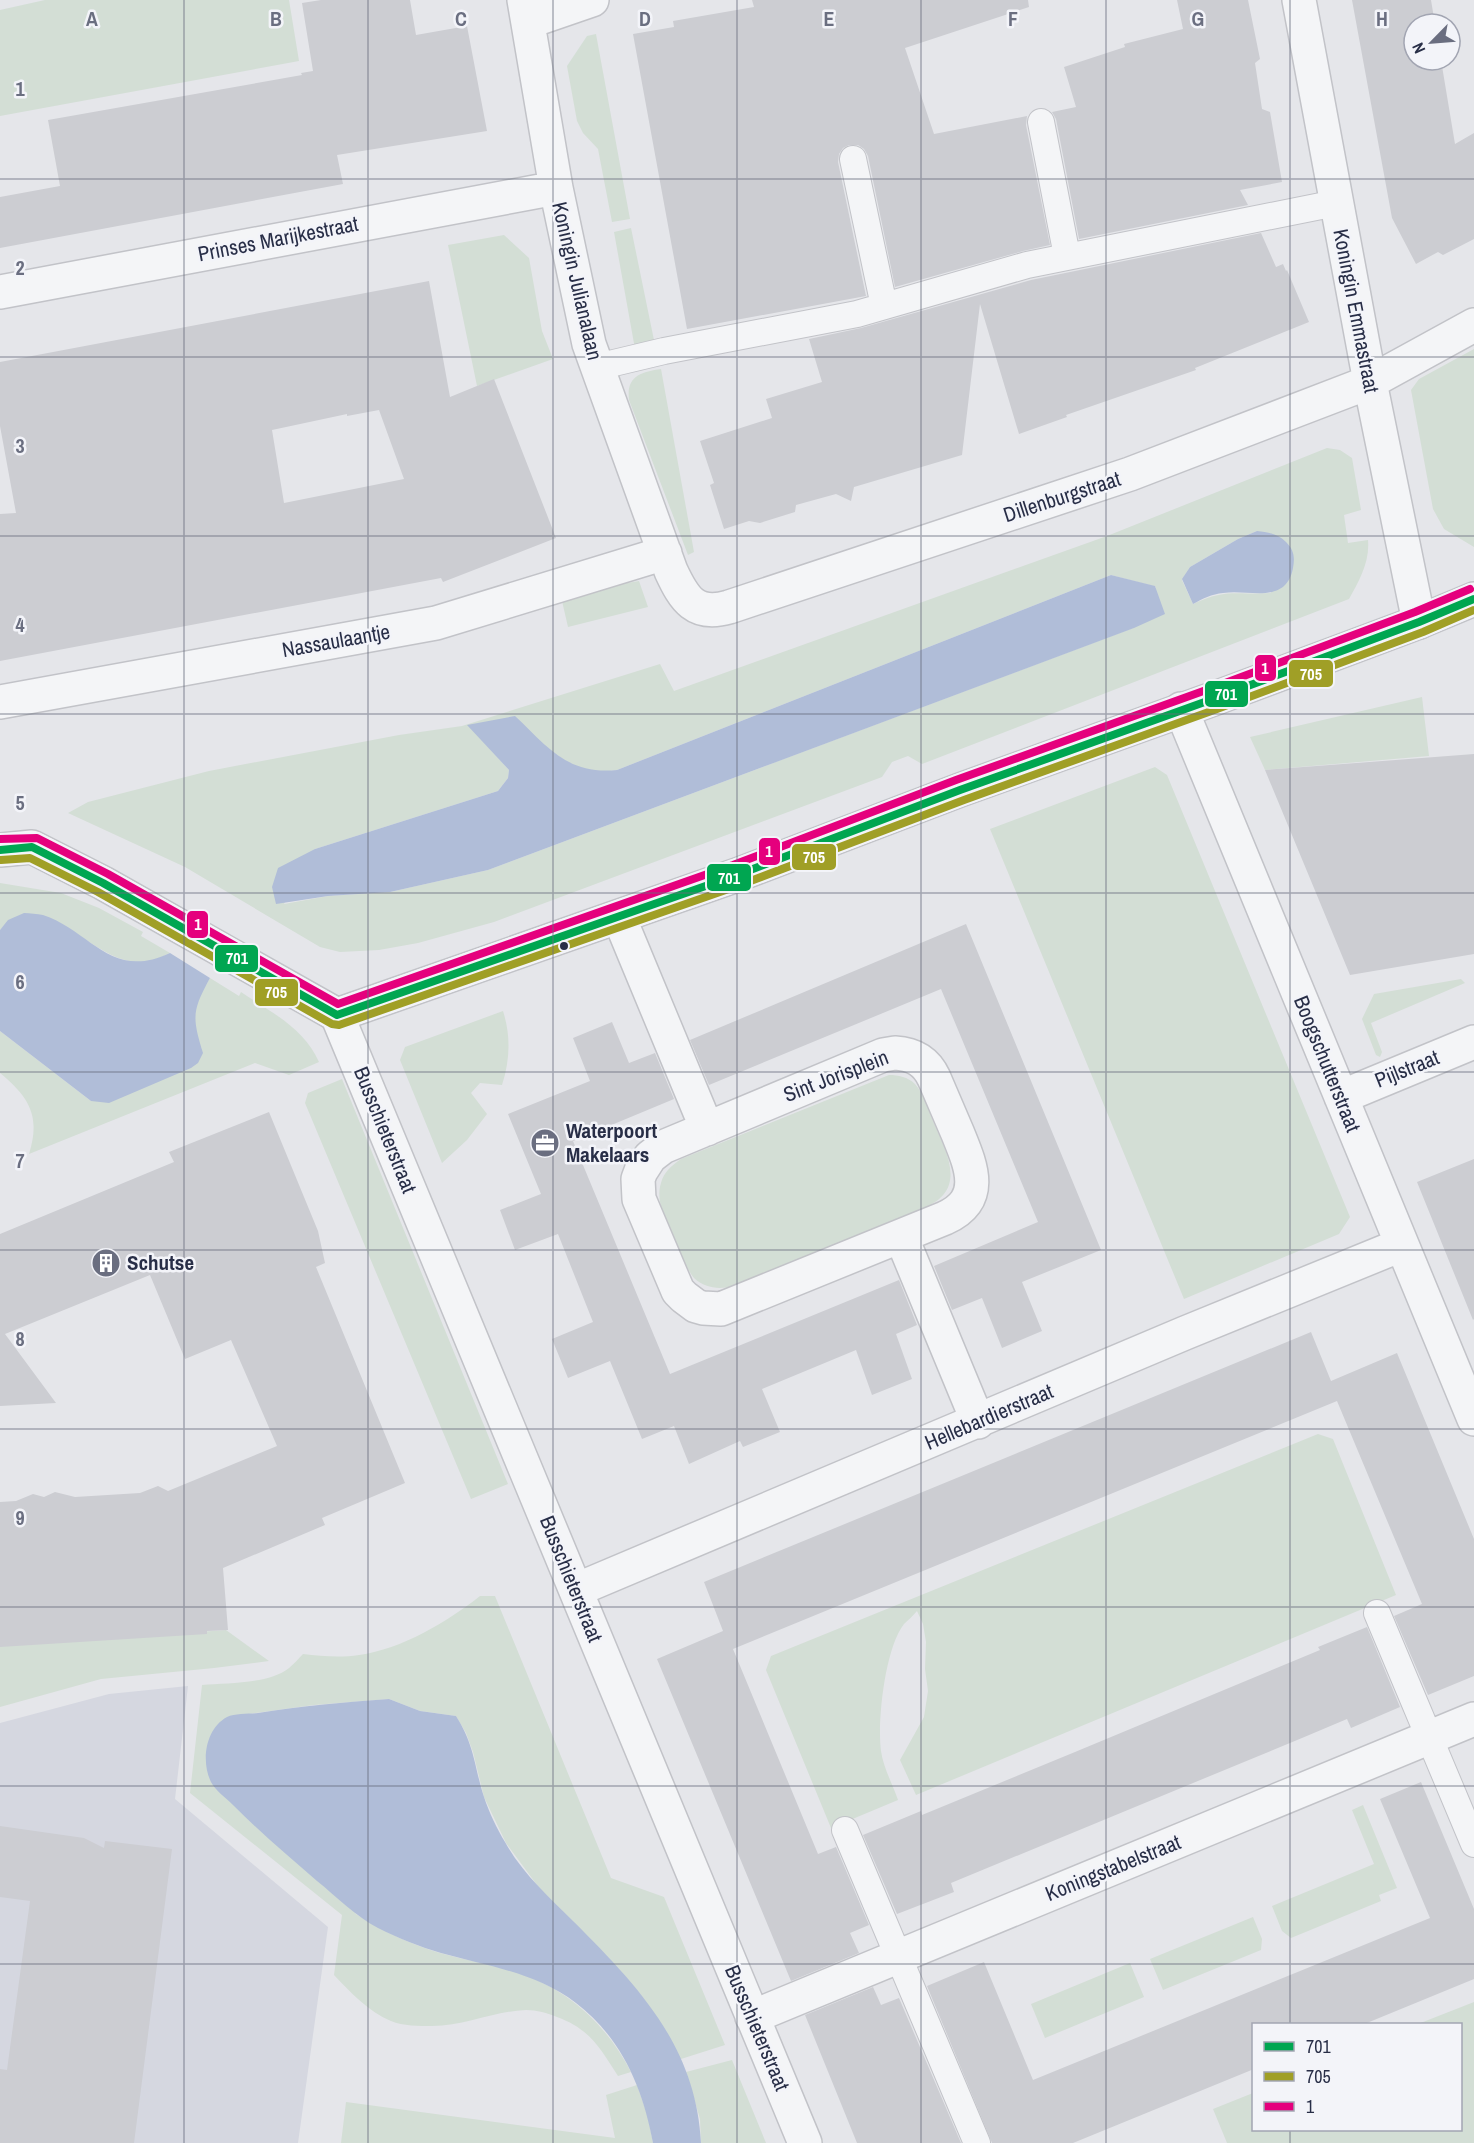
<svg xmlns="http://www.w3.org/2000/svg" width="1474" height="2143" font-family="'Archivo Narrow',sans-serif">
	<style>
		.built { fill: #d5d7e0 }
		.green { fill: #d3ded5; fill-rule: evenodd }
		.water { fill: #b0bdd8 }
		.building { fill: #cccdd2; fill-rule: evenodd }
		.lines { fill: none; stroke-linecap: round; stroke-linejoin: round }
		.service-casing { stroke: #c2c3c8; stroke-width: 28 }
		.minor-casing { stroke: #c2c3c8; stroke-width: 36 }
		.tertiary-casing { stroke: #c2c3c8; stroke-width: 36 }
		.service { stroke: #f4f5f7; stroke-width: 26 }
		.minor { stroke: #f4f5f7; stroke-width: 33 }
		.tertiary { stroke: #f4f5f7; stroke-width: 33 }
		.bus-1-casing { stroke: #f3f4f9; stroke-width: 12 }
		.bus-2-casing { stroke: #f3f4f9; stroke-width: 12 }
		.bus-3-casing { stroke: #f3f4f9; stroke-width: 12 }
		.bus-1 { stroke: #00a651; stroke-width: 8 }
		.bus-2 { stroke: #a09f26; stroke-width: 8 }
		.bus-3 { stroke: #e5007d; stroke-width: 8 }
		.grid { fill: none; stroke: #6a6e80; stroke-width: 1.5; stroke-opacity: 0.55 }
		.bus-dot { fill: #282e47; stroke: #f3f4f9; stroke-width: 2 }
		.labels { text-anchor: middle; stroke-width: 5; stroke-linejoin: round; paint-order: stroke }
		.street-label { font-size: 21px; fill: #282e47; stroke: #f3f4f9 }
		.poi-label { font-size: 21px; font-weight: bold; fill: #282e47; stroke: #f3f4f9; text-anchor: start }
		.grid-label { font-size: 20px; text-anchor: middle; font-weight: bold; fill: #6a6e80; stroke: #f3f4f9; stroke-width: 5; stroke-linejoin: round; paint-order: stroke }
		.line-badge { stroke: #f3f4f9; stroke-width: 2 }
		.badge-label { font-size: 16px; text-anchor: middle; font-weight: bold; fill: #fff }
	</style>
	<rect width="100%" height="100%" fill="#e5e6ea"/>
	<path class="built" d="M188,1686L175,1799L328,1927L298,2143H0V1723L109,1694Z"/>
	<path class="green" d="M45,0H289L299,61L0,116V10Z
		M596,34L630,219L612,222L598,149L583,133L577,121L567,66L587,36Z
		M631,228L655,345L635,349L614,232Z
		M504,235L529,258L542,331L553,359L477,386L448,245Z
		M1474,349V547L1444,529L1433,509L1411,390L1419,379Z
		M661,369L694,552L688,555L629,400C626,376 641,372 661,369Z
		M1327,448L1340,450L1352,458L1361,510L1344,515L1348,543L1368,540C1370,562 1359,581 1349,599L922,764L908,756L892,762L882,777L494,922L418,943L379,950L340,952L320,947L185,867L68,813L88,802L209,771L399,735L462,726L660,664L674,691L1107,536ZM1257,531L1271,593C1238,595 1225,588 1193,604L1182,580L1190,567L1238,539ZM1111,575L1156,587L1133,628L488,870L390,892L328,896L284,904L315,849L498,791L508,778L509,770L468,725L557,755L572,765L587,770L602,772L617,770Z
		M639,581L648,607L568,627L562,601L598,588Z
		M1422,697L1429,756L1265,770L1250,737Z
		M1155,767L1167,775L1350,1217L1339,1234L1184,1299L990,829Z
		M0,883L61,893L99,908L143,932L141,936L170,953C160,958 151,962 139,962C92,963 41,881 0,930Z
		M210,978L239,996L241,992C271,1012 304,1028 319,1062L289,1075L255,1063L29,1154C41,1116 29,1097 0,1073V1031L91,1101L195,1026C193,1007 201,993 210,978Z
		M1461,979L1465,983L1371,1023L1382,1052L1380,1057L1376,1055L1362,1019L1374,994Z
		M503,1011C511,1036 510,1060 502,1085L480,1083L471,1093L487,1114L467,1140L442,1163L400,1060L405,1047Z
		M889,1075C898,1075 908,1077 915,1084C924,1094 928,1109 933,1121C945,1150 968,1187 928,1206L733,1286C719,1290 705,1288 694,1278C685,1268 663,1216 660,1202C659,1196 659,1189 661,1183C664,1172 671,1166 681,1159Z
		M342,1079L508,1484L471,1499L305,1103L308,1093Z
		M1318,1434L1333,1439L1396,1595L916,1795L900,1760L924,1717L928,1691L925,1669L926,1642L923,1624L917,1611C913,1616 908,1620 904,1624C885,1648 877,1722 881,1751C883,1767 893,1785 898,1800L831,1828L766,1670L771,1656Z
		M480,1596H495L611,1878L664,1897L725,2045L681,2059L537,1885L506,1843L484,1797L473,1752L466,1733L456,1716L420,1711L389,1699L314,1705L228,1717L356,1914C382,1931 410,1944 440,1953C465,1960 491,1964 516,1972C567,1988 607,2025 631,2072L618,2076C600,2048 590,2029 557,2017C547,2013 537,2010 526,2010C495,2011 465,2026 432,2026C419,2026 403,2026 391,2021C369,2012 350,1992 334,1975L342,1915L190,1793L202,1685C228,1683 269,1684 289,1668C294,1664 298,1659 303,1654C321,1656 340,1658 359,1655C402,1649 447,1622 480,1596Z
		M226,1630L269,1661L214,1668L101,1679L0,1707V1646Z
		M1363,1805L1397,1888L1379,1895L1381,1901L1291,1938L1282,1931L1272,1906L1374,1864L1352,1810Z
		M1253,1917L1262,1939L1261,1950L1163,1990L1150,1959Z
		M1130,1963L1144,1997L1045,2038L1031,2004Z
		M1474,2002V2143H1227L1213,2109L1253,2093L1254,2130H1460V2024H1418Z
		M732,2060L766,2143H701L700,2119L686,2072Z
		M637,2085L648,2117L653,2143H341L346,2102L615,2138L606,2095Z"/>
	<path class="water" d="M1257,531C1268,532 1278,534 1286,542C1294,550 1295,557 1293,568C1286,605 1250,589 1223,593C1212,594 1202,599 1193,604L1182,579L1190,567L1238,539Z
		M1111,575L1155,586L1165,614L1134,628L488,870L390,892L328,896L276,904L272,887L278,868L315,849L498,791L508,778L509,770L467,725L515,716C548,747 567,775 617,770Z
		M24,913C30,913 37,914 43,915C91,931 111,981 170,953L210,978C192,1011 192,1017 203,1053L198,1063L191,1068L109,1103L91,1101L0,1031V930L8,920Z
		M389,1699L420,1711L456,1716C475,1746 474,1766 484,1797C489,1812 497,1829 505,1842C522,1873 549,1897 573,1921C638,1986 696,2046 701,2143H653C643,2089 622,2038 576,2003C537,1973 488,1966 441,1953C420,1947 398,1938 378,1928C355,1916 337,1897 317,1881C288,1856 260,1832 233,1805C226,1798 215,1790 211,1782C201,1762 205,1729 227,1717C235,1713 249,1714 258,1713C302,1706 345,1702 389,1699Z"/>
	<path class="building" d="M321,0H410L416,35L467,26L487,131L337,155L343,184L0,248V197L60,186L48,120L302,75L301,73L313,71L302,3Z
		M752,0H1028L1029,7L905,48L934,134L1027,116L1026,125L1050,245L1023,251L895,287L868,156L864,149L858,145H849L843,148L839,154L838,162L866,296L687,329L633,34L674,27L673,21L754,7Z
		M1177,0H1248L1260,59L1255,63L1262,109L1270,112L1282,182L1240,190L1248,205L1079,239L1056,119L1052,112L1076,107L1064,67L1125,47L1124,44L1183,29Z
		M1352,0H1431L1435,24H1414V60H1441L1455,144L1474,133V239L1443,255L1438,252L1416,264L1392,218Z
		M1261,233L1276,267L1283,264L1286,271L1287,270L1309,322L1195,368L1196,370L1066,415L1067,417L1019,434L980,304L962,455L854,487L851,501L836,494L796,505L795,512L760,523L749,521L724,529L710,485L714,483L700,441L772,418L766,399L822,382L809,339L861,328L1031,280Z
		M429,281L450,397L494,379L556,538L443,582L441,578L0,661V514L16,513L0,426V362ZM379,410L404,479L284,503L272,430L347,414V416Z
		M1474,754V954L1350,975L1265,770Z
		M966,924L1101,1250L1022,1282L1042,1331L1002,1348L982,1298L952,1310L934,1266L1038,1222L941,989L709,1085L690,1040Z
		M612,1022L629,1063L655,1053L674,1099L573,1141L670,1374L899,1280L917,1325L896,1334L912,1379L872,1395L856,1350L762,1389L780,1432L743,1447L740,1441L689,1464L674,1426L642,1439L610,1361L568,1378L552,1339L593,1322L558,1234L515,1250L500,1210L541,1194L508,1114L590,1081L573,1038Z
		M269,1112L318,1231L325,1263L316,1267L405,1483L322,1518L325,1525L223,1568L228,1630L207,1631V1634L0,1647V1502L16,1501L33,1494L44,1497L55,1492L75,1497L140,1493L158,1486L168,1491L277,1446L231,1340L185,1359L150,1275L5,1334L56,1403L0,1406V1234L174,1162L169,1152Z
		M1474,1159V1319L1473,1320L1417,1182Z
		M1311,1332L1331,1381L1397,1353L1474,1539V1676L1428,1695L1394,1616L1422,1604L1337,1401L733,1649L818,1854L836,1847L869,1925L850,1933L859,1953L791,1981L657,1659L723,1631L704,1582Z
		M1367,1627L1400,1707L1351,1728L1347,1719L1302,1738L951,1883L954,1892L897,1914L863,1835L921,1811L922,1815L1075,1752L1320,1650L1318,1647Z
		M1421,1782L1474,1909V1979L1362,2025H1254V2069L1073,2143H992L927,1986L984,1962L1033,2080L1430,1918L1380,1799Z
		M0,1826L84,1838L104,1848L105,1841L172,1849L134,2143H0V2069L7,2070L30,1901L0,1897Z
		M873,1987L881,2005L899,1998L961,2143H857L805,2015Z"/>
	<g class="lines">
		<g class="service-casing">
			<path id="service" d="M1041,122L1067,256
				M853,159L884,306
				M597,367L664,351L857,314L1027,265L1336,203
				M1377,1613L1474,1844
				M845,1830L977,2143"/>
		</g>
		<g class="minor-casing">
			<path id="minor" d="M524,0L556,188L589,344L671,571C684,599 695,617 729,607L1130,474L1370,382L1474,325
				M1299,0L1370,382L1419,622
				M528,22L592,0
				M0,292L556,188
				M0,702L436,623L665,553
				M1181,709L1474,1419
				M619,917L707,1129
				M337,1015L805,2143
				M895,1053C913,1054 926,1061 934,1078C942,1097 950,1115 958,1134C971,1166 986,1199 945,1218L721,1309L703,1308L696,1306L684,1297L678,1291L639,1199L638,1179L641,1171L650,1157L663,1147L883,1055Z
				M1341,1097L1474,1042
				M901,1236L978,1422
				M576,1590L1185,1333L1401,1245
				M752,2017L1474,1719"/>
		</g>
		<g class="tertiary-casing">
			<path id="tertiary" d="M0,850L32,847L103,883L337,1015L737,875L960,790L1213,699L1419,622L1474,599"/>
		</g>
		<use href="#service" class="service"/>
		<use href="#minor" class="minor"/>
		<use href="#tertiary" class="tertiary"/>
		<g class="bus-1-casing">
			<path id="bus-1" d="M0,850L32,847L103,883L337,1015L737,875L960,790L1213,699L1419,622L1474,599"/>
		</g>
		<g class="bus-2-casing">
			<path id="bus-2" d="M1,860L30,858L98,892L332,1024L339,1025L740,885L964,800L1217,709L1423,632L1474,610"/>
		</g>
		<g class="bus-3-casing">
			<path id="bus-3" d="M0,839L37,838L108,874L338,1004L733,865L956,780L1209,689L1415,612L1470,589"/>
		</g>
		<use href="#bus-1" class="bus-1"/>
		<use href="#bus-2" class="bus-2"/>
		<use href="#bus-3" class="bus-3"/>
	</g>
	<path class="grid" d="M184,0V2143M368,0V2143M553,0V2143M737,0V2143M921,0V2143M1106,0V2143M1290,0V2024M0,179H1474M0,357H1474M0,536H1474M0,714H1474M0,893H1474M0,1072H1474M0,1250H1474M0,1429H1474M0,1607H1474M0,1786H1474M0,1964H1474M1290,2130V2143"/>
	<defs>
		<g id="office-disc" transform="scale(1.5)"><circle r="9.5" fill="#6a6e80" stroke="#f3f4f9"/><path d="M-6-3h4V-5.5h4V-3h4V5H-6ZM-1-4.5V-3h2v-1.5ZM-6 0V1H6V0Z" fill="#fff"/></g>
		<g id="building-disc" transform="scale(1.5)"><circle r="9.5" fill="#6a6e80" stroke="#f3f4f9"/><path d="M-4-6H4V6H1V3H-1V6H-4ZM-2.5-4.3h1.7v1.8h-1.7ZM.8-4.3h1.7v1.8H.8ZM-2.5-1h1.7V.8h-1.7ZM.8-1h1.7V.8H.8Z" fill="#fff"/></g>
	</defs>
	<g fill-rule="evenodd">
		<use href="#office-disc" x="545" y="1143"/>
		<use href="#building-disc" x="106" y="1263"/>
	</g>
	<circle class="bus-dot" cx="564" cy="946" r="5"/>
	<g class="labels">
		<g class="street-label">
			<text transform="translate(278 239) rotate(-11)" y="7">Prinses Marijkestraat</text>
			<text transform="translate(577 281) rotate(77)" y="7">Koningin Julianalaan</text>
			<text transform="translate(1356 311) rotate(79)" y="7">Koningin Emmastraat</text>
			<text transform="translate(1062 497) rotate(-18)" y="7">Dillenburgstraat</text>
			<text transform="translate(336 641) rotate(-10)" y="7">Nassaulaantje</text>
			<text transform="translate(1327 1064) rotate(68)" y="7">Boogschutterstraat</text>
			<text transform="translate(1407 1069) rotate(-22)" y="7">Pijlstraat</text>
			<text transform="translate(836 1076) rotate(-21)" y="7">Sint Jorisplein</text>
			<text transform="translate(385 1130) rotate(68)" y="7">Busschieterstraat</text>
			<text transform="translate(989 1417) rotate(-23)" y="7">Hellebardierstraat</text>
			<text transform="translate(571 1579) rotate(68)" y="7">Busschieterstraat</text>
			<text transform="translate(1113 1868) rotate(-22)" y="7">Koningstabelstraat</text>
			<text transform="translate(757 2028) rotate(67)" y="7">Busschieterstraat</text>
		</g>
		<g class="poi-label">
			<text x="566" y="1138">Waterpoort<tspan x="566" dy="24">Makelaars</tspan></text>
			<text x="127" y="1270">Schutse</text>
		</g>
	</g>
	<g class="grid-label">
		<text x="92" y="26">A</text>
		<text x="276" y="26">B</text>
		<text x="461" y="26">C</text>
		<text x="645" y="26">D</text>
		<text x="829" y="26">E</text>
		<text x="1013" y="26">F</text>
		<text x="1198" y="26">G</text>
		<text x="1382" y="26">H</text>
		<text x="20" y="96">1</text>
		<text x="20" y="275">2</text>
		<text x="20" y="453">3</text>
		<text x="20" y="632">4</text>
		<text x="20" y="810">5</text>
		<text x="20" y="989">6</text>
		<text x="20" y="1168">7</text>
		<text x="20" y="1346">8</text>
		<text x="20" y="1525">9</text>
	</g>
	<g class="line-badge">
		<rect x="1254" y="654" width="23" height="28" rx="6" fill="#e5007d"/>
		<rect x="1288" y="659" width="46" height="29" rx="6" fill="#a09f26"/>
		<rect x="1204" y="680" width="45" height="28" rx="6" fill="#00a651"/>
		<rect x="758" y="837" width="23" height="29" rx="6" fill="#e5007d"/>
		<rect x="791" y="843" width="46" height="28" rx="6" fill="#a09f26"/>
		<rect x="706" y="863" width="46" height="29" rx="6" fill="#00a651"/>
		<rect x="186" y="910" width="23" height="29" rx="6" fill="#e5007d"/>
		<rect x="214" y="944" width="45" height="29" rx="6" fill="#00a651"/>
		<rect x="254" y="978" width="45" height="29" rx="6" fill="#a09f26"/>
	</g>
	<g class="badge-label">
		<text x="1265" y="674">1</text>
		<text x="1311" y="680">705</text>
		<text x="1226" y="700">701</text>
		<text x="769" y="857">1</text>
		<text x="814" y="863">705</text>
		<text x="729" y="884">701</text>
		<text x="198" y="930">1</text>
		<text x="237" y="964">701</text>
		<text x="276" y="998">705</text>
	</g>
	<rect x="1252" y="2023" width="210" height="108" fill="#f3f4f9" stroke="#a2a5b2" stroke-width="1.5"/>
	<rect x="1264" y="2042" width="30" height="9" fill="#00a651" stroke="#a2a5b2" stroke-width="1.5"/>
	<text x="1306" y="2053" font-size="18" fill="#282e47">701</text>
	<rect x="1264" y="2072" width="30" height="9" fill="#a09f26" stroke="#a2a5b2" stroke-width="1.5"/>
	<text x="1306" y="2083" font-size="18" fill="#282e47">705</text>
	<rect x="1264" y="2102" width="30" height="9" fill="#e5007d" stroke="#a2a5b2" stroke-width="1.5"/>
	<text x="1306" y="2113" font-size="18" fill="#282e47">1</text>
	<g transform="translate(1432 42) rotate(245)"><circle r="28" fill="#f3f4f9" stroke="#a2a5b2" stroke-width="1.5"/>
	<path d="M0-4.5L10 22L0 15L-10 22Z" fill="#6a6e80"/>
	<text y="-9" font-size="16" font-weight="bold" text-anchor="middle" fill="#282e47">N</text>
	</g>
</svg>
